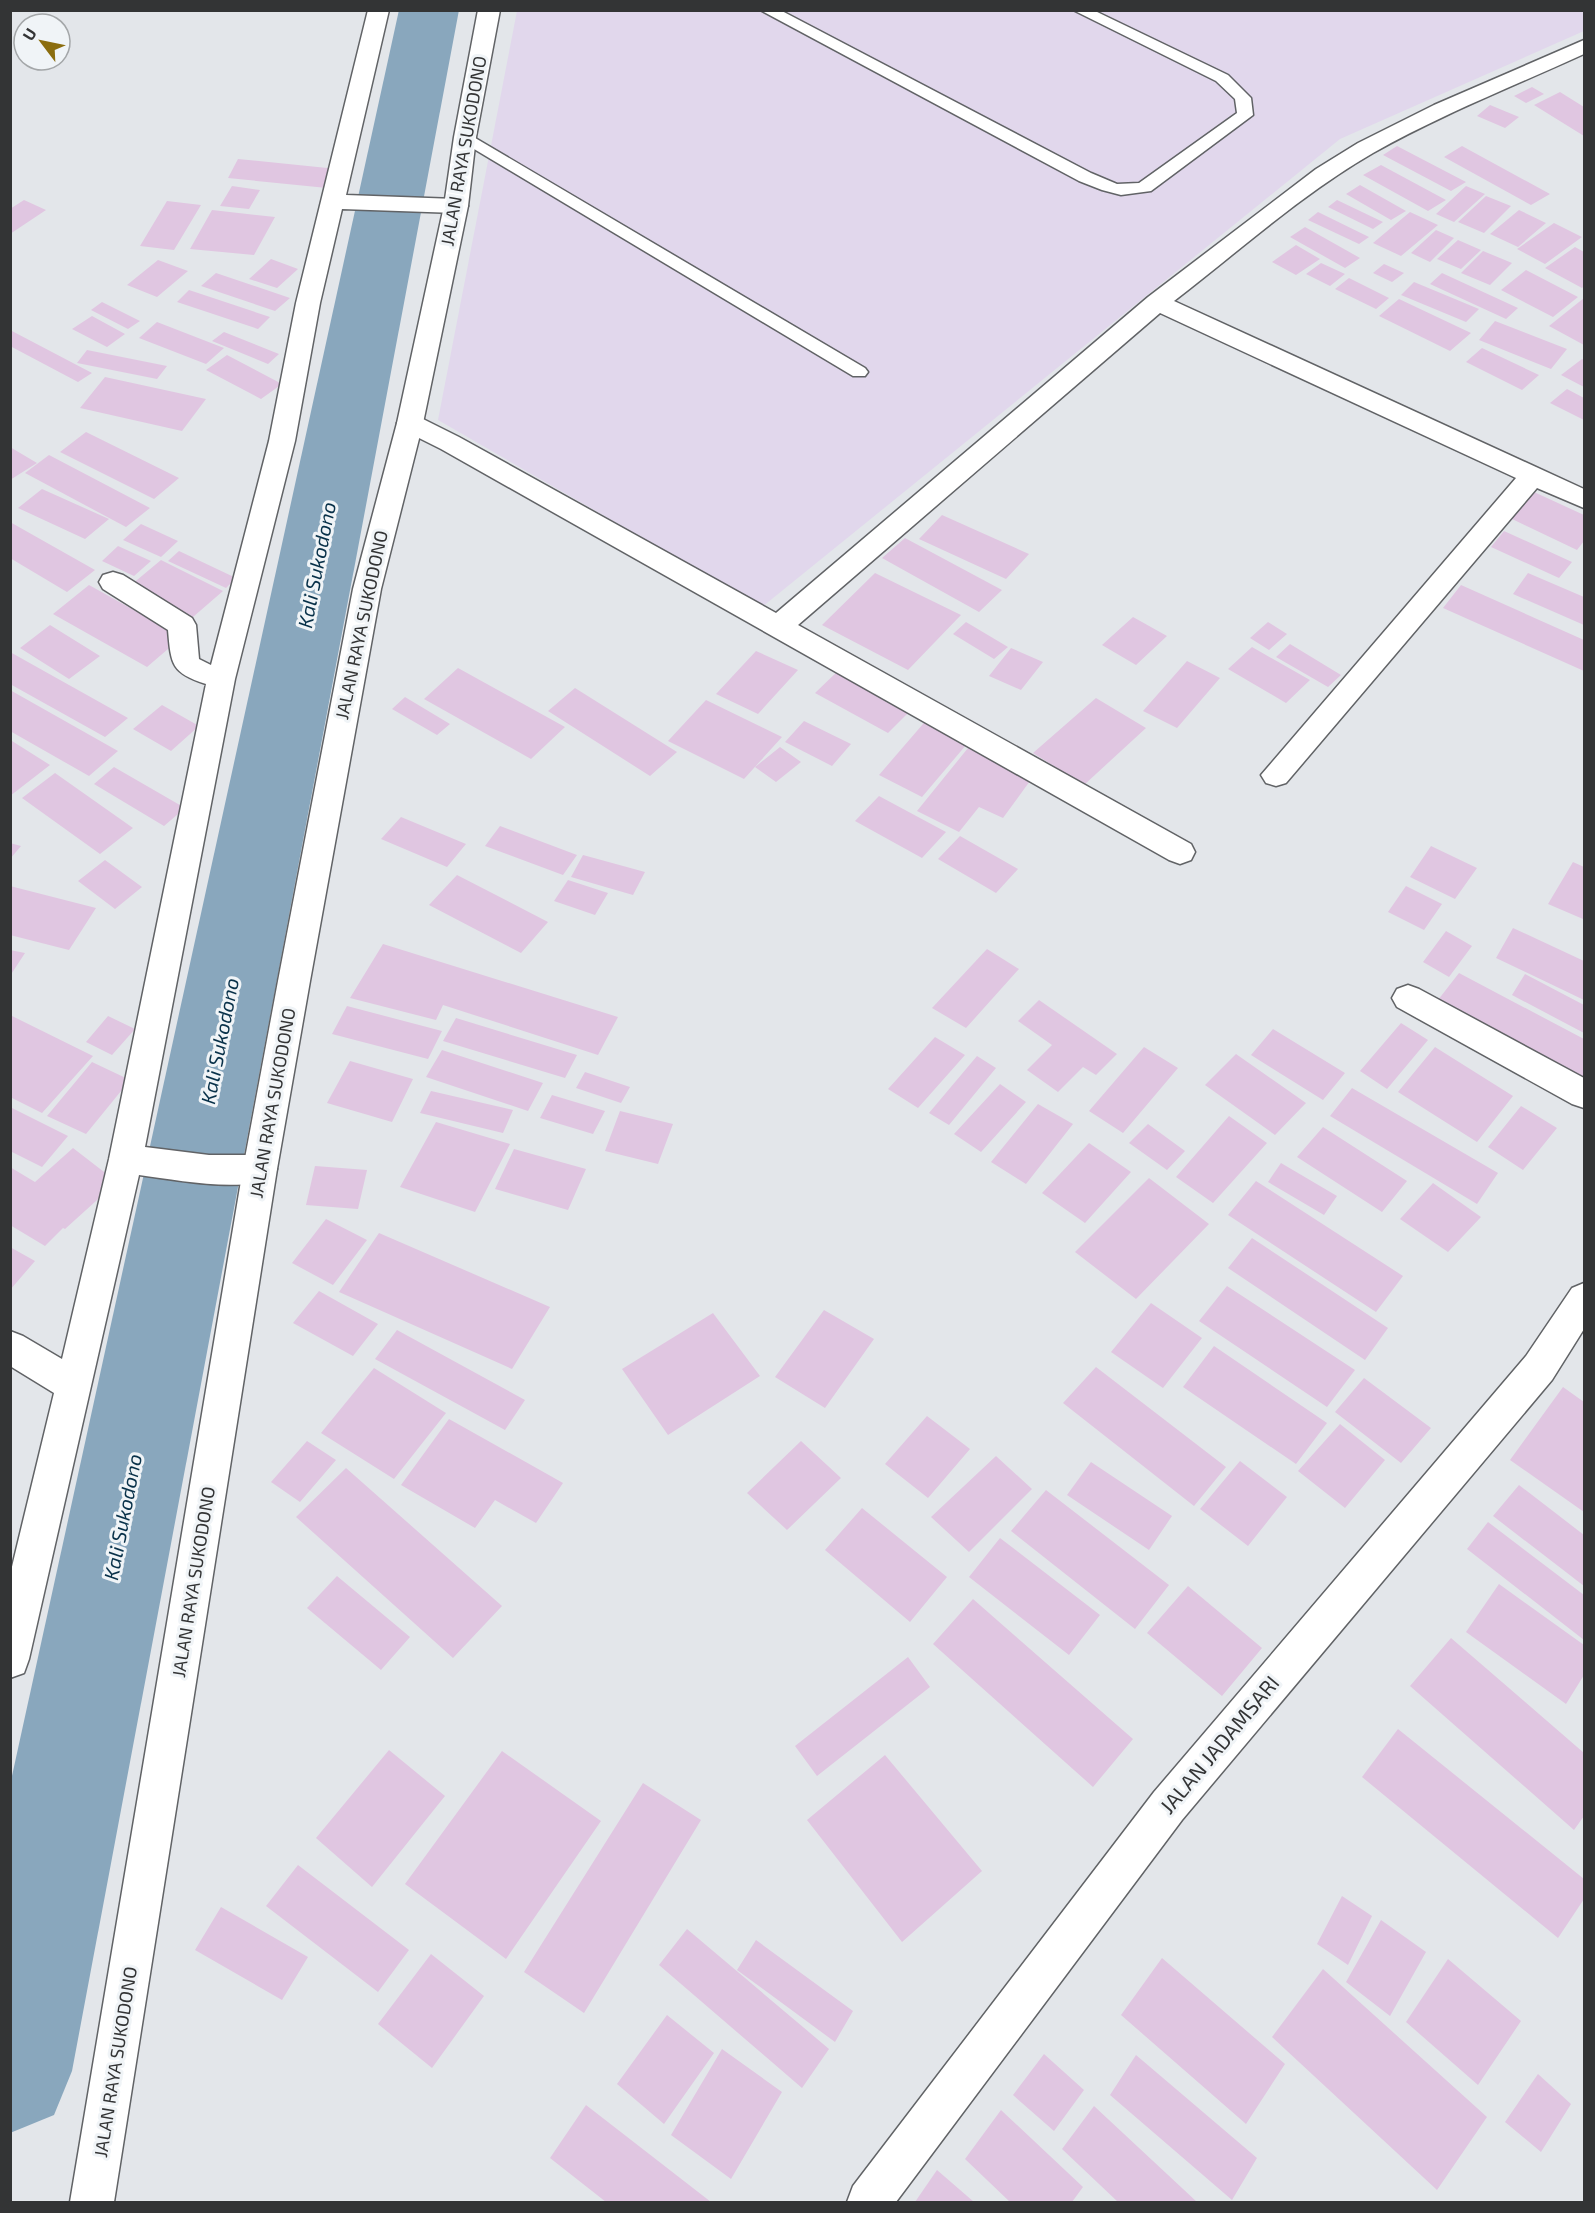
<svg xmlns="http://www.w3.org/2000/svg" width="1595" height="2213" font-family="'Exo 2',sans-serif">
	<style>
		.industrial { fill: #e1d7ec }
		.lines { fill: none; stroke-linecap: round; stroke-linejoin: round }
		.river { fill: #89a7bd; fill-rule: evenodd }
		.building { fill: #e0c6e1 }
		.service-casing { stroke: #616366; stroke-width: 3 }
		.minor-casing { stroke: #616366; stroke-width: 3 }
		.secondary-casing { stroke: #616366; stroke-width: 3 }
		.service { fill: #fff; fill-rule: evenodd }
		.minor { fill: #fff; fill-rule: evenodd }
		.secondary { fill: #fff; fill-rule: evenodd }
		.labels { text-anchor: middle; stroke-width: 6; stroke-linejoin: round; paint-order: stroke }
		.street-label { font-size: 18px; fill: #333435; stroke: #f0f4f7 }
		.water-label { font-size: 20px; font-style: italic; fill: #083149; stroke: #f0f4f7 }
		.near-street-label { font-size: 21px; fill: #333435; stroke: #f0f4f7 }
	</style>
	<rect width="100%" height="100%" fill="#e3e6ea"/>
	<path class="industrial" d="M517,11H1584V31L1340,139L762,607L438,420Z"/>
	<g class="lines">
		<path class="river" d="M399,10H459L72,2071L54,2115L10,2133V1785Z"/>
	</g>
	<path class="building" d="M1532,87L1544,94L1526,103L1514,96Z
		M1560,92L1584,107V136L1534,105Z
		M1490,105L1519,117L1505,128L1477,116Z
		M1397,146L1466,182L1451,191L1383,155Z
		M1462,146L1550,194L1531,205L1444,157Z
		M238,159L337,169L327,188L228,178Z
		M1381,165L1446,200L1428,211L1363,175Z
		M1360,185L1406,211L1391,220L1346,194Z
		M232,186L260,190L249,209L220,206Z
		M1466,186L1485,194L1454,222L1436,214Z
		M1486,196L1511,206L1484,233L1458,222Z
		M24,200L46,210L10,234V209Z
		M1337,200L1383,222L1373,229L1328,207Z
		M167,201L201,205L174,250L140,246Z
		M212,210L275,217L254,255L190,249Z
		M1519,210L1546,223L1518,247L1490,234Z
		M1318,212L1369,237L1359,244L1308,220Z
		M1410,212L1438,225L1401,256L1373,243Z
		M1554,223L1582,237L1545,264L1517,249Z
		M1305,227L1360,258L1345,268L1290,237Z
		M1436,230L1454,238L1430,262L1411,253Z
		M1458,240L1481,250L1461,269L1437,259Z
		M1296,245L1320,259L1296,275L1272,262Z
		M1575,247L1584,252V286L1582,288L1545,268Z
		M1483,251L1512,263L1490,285L1461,273Z
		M271,259L298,269L277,288L249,279Z
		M158,260L188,271L157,297L127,285Z
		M1321,263L1345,274L1330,286L1306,274Z
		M1384,264L1404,273L1392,282L1373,273Z
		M1526,270L1578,297L1553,317L1501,290Z
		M216,273L290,298L275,311L201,286Z
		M1442,273L1518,308L1506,319L1430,284Z
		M1349,278L1389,298L1376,309L1335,289Z
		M1414,282L1479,309L1466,322L1401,295Z
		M189,290L270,317L258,329L177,302Z
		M1584,298V345L1549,326Z
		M1399,299L1471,333L1450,351L1379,316Z
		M102,302L140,321L128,329L91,310Z
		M92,316L125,334L107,347L72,329Z
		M1495,321L1567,349L1551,369L1479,340Z
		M157,322L224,348L206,364L139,338Z
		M10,330L92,373L78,382L10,346Z
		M224,332L279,354L268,364L212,341Z
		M1482,348L1539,375L1522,390L1466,362Z
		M87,350L167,366L157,379L77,363Z
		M227,355L282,384L261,399L206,370Z
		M1582,359L1584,360V387L1561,375Z
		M105,377L206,399L182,431L80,408Z
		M1567,389L1584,398V420L1550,403Z
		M86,432L179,478L154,499L60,452Z
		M10,447L37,463L10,480Z
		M49,455L150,508L126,527L25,473Z
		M42,489L109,519L85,539L18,508Z
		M1534,492L1584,515V541L1577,550L1510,518Z
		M942,515L1029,554L1006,579L919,539Z
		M10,522L95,570L67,592L10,558Z
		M141,524L178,541L161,557L123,540Z
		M1504,531L1572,562L1559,578L1491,547Z
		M905,538L1002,590L979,612L882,558Z
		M118,546L151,561L134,576L102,561Z
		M179,551L236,578L226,588L168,561Z
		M161,560L223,591L193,617L131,585Z
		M875,573L961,615L908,670L822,625Z
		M1528,573L1584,597V625L1513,594Z
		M89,585L182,637L147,667L53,614Z
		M1461,585L1584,640V671L1443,608Z
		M1133,617L1167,636L1136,665L1102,645Z
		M966,622L1008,647L994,659L953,634Z
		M1268,622L1287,634L1269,650L1250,638Z
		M50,625L100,656L69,679L20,648Z
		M1290,644L1341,675L1328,687L1276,657Z
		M1252,647L1310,680L1286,703L1228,669Z
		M1011,648L1043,662L1021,690L989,676Z
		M756,651L798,670L758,714L716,694Z
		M10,652L128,718L105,737L10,684Z
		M1187,661L1220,678L1177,728L1143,711Z
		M458,668L565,727L531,759L424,699Z
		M841,668L914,707L888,733L815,693Z
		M575,688L677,752L650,776L548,711Z
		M10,690L118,751L89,776L10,731Z
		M405,697L450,724L437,735L392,709Z
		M1096,698L1146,728L1084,785L1033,753Z
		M706,700L782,737L744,779L668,741Z
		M162,705L199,726L171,751L133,729Z
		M929,717L972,738L922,797L879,775Z
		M804,721L851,744L832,766L785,742Z
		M12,741L50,765L10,796V742Z
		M780,747L801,762L776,782L755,767Z
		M968,748L1035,774L1003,818L979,807L959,832L917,811Z
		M114,767L185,808L164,826L94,784Z
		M55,773L133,828L100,854L22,798Z
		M879,796L946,832L922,858L855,821Z
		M401,817L466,844L447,867L381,839Z
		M500,826L577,855L563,875L485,846Z
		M960,836L1018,869L996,893L938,859Z
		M10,843L21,846L10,859Z
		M1431,846L1477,868L1455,899L1410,877Z
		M583,855L645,872L633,895L571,877Z
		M105,860L142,887L115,909L78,881Z
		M1573,862L1584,867V916L1583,919L1548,904Z
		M457,875L548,922L521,953L429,905Z
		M568,880L608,893L595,915L554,901Z
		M10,886L96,908L69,950L10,935Z
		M1406,886L1442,904L1424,930L1388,912Z
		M1513,928L1584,961V1000L1496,958Z
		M1446,931L1472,946L1449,977L1423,962Z
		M383,944L618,1017L598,1055L443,1005L436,1020L350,998Z
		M987,949L1019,969L966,1028L932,1008Z
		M10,950L25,953L10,976Z
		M1459,973L1584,1039V1079L1438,1000Z
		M1525,974L1584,1005V1033L1512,995Z
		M1039,1000L1117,1054L1096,1075L1083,1067L1058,1092L1027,1070L1052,1045L1018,1021Z
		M347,1006L442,1031L428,1059L332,1034Z
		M10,1015L93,1056L42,1113L10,1097Z
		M108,1016L135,1029L112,1055L86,1042Z
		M456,1018L577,1055L565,1078L443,1041Z
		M1401,1023L1428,1040L1387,1089L1360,1071Z
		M1273,1029L1345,1073L1323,1100L1251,1055Z
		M935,1037L965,1055L918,1108L888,1089Z
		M1144,1047L1178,1068L1123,1133L1089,1111Z
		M1435,1047L1513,1096L1477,1142L1398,1092Z
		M442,1050L543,1083L528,1111L426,1077Z
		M1236,1054L1306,1103L1275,1135L1205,1085Z
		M977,1056L996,1068L949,1125L929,1113Z
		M350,1061L413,1079L392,1122L327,1103Z
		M92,1062L130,1080L86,1134L47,1116Z
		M585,1072L630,1087L621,1103L576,1088Z
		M1000,1084L1026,1102L981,1152L954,1134Z
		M1352,1088L1498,1173L1477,1204L1330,1116Z
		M431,1091L513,1110L503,1133L420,1113Z
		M552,1095L605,1111L593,1134L540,1118Z
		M1038,1104L1073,1124L1026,1184L991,1162Z
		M1521,1106L1557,1128L1523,1170L1488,1147Z
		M10,1107L68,1136L42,1167L10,1151Z
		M620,1111L673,1124L658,1164L605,1151Z
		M1229,1116L1267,1143L1213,1203L1176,1177Z
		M436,1122L510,1144L475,1212L400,1187Z
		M1148,1124L1185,1151L1167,1170L1129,1143Z
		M1323,1127L1407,1181L1382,1212L1297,1157Z
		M1089,1143L1131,1172L1085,1223L1042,1193Z
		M73,1148L117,1182L65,1229L63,1228L45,1246L10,1225V1167L35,1182Z
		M514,1149L586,1169L568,1210L495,1189Z
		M1281,1163L1337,1196L1324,1215L1268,1182Z
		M315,1166L367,1170L358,1209L306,1205Z
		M1149,1178L1209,1224L1136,1299L1075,1252Z
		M1256,1181L1403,1276L1376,1312L1228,1215Z
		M1433,1183L1481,1217L1448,1252L1400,1219Z
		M326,1219L367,1240L333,1285L292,1263Z
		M379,1233L550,1307L512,1369L339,1292Z
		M1252,1238L1388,1328L1365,1360L1228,1268Z
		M10,1247L35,1261L10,1290Z
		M1227,1286L1355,1370L1327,1407L1199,1321Z
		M319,1291L378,1324L353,1356L293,1323Z
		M1151,1303L1202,1338L1163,1388L1111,1352Z
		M824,1310L874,1339L825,1408L775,1377Z
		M713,1313L760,1376L668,1435L622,1369Z
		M397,1330L525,1400L505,1430L375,1359Z
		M1214,1346L1327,1423L1296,1464L1183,1387Z
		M1096,1367L1226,1467L1194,1506L1063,1403Z
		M374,1368L446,1413L394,1479L321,1433Z
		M1364,1378L1431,1428L1401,1463L1335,1412Z
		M1563,1387L1584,1402V1512L1510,1460Z
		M927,1416L970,1449L928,1498L885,1464Z
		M449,1419L563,1483L536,1523L495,1500L475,1528L401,1485Z
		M1340,1424L1385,1460L1345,1508L1298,1471Z
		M307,1441L336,1460L300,1502L271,1482Z
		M801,1441L841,1478L787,1530L747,1493Z
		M996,1456L1032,1489L969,1552L931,1517Z
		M1240,1461L1287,1497L1248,1546L1200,1509Z
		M1091,1462L1172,1516L1149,1550L1067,1495Z
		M346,1468L502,1606L453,1658L296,1517Z
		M1519,1485L1584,1535V1586L1493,1516Z
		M1046,1490L1169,1585L1135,1629L1011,1531Z
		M862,1508L947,1577L910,1622L825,1550Z
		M1488,1522L1584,1595V1640L1467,1549Z
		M1000,1538L1100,1615L1069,1655L969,1577Z
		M337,1576L410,1637L381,1670L307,1608Z
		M1499,1584L1584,1645V1675L1566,1704L1466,1632Z
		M1188,1586L1262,1648L1222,1696L1147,1633Z
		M973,1599L1133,1739L1093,1787L933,1644Z
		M1451,1638L1584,1753V1816L1574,1830L1410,1686Z
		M908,1657L930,1687L817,1776L795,1746Z
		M1398,1729L1584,1879V1899L1558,1938L1362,1777Z
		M389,1750L445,1796L372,1887L316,1838Z
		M502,1751L601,1821L506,1959L405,1884Z
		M885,1755L982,1871L902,1942L807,1820Z
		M643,1783L701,1820L584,2013L524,1972Z
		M298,1865L409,1950L378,1992L266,1906Z
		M1342,1896L1372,1916L1348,1965L1317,1944Z
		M221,1907L308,1957L282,2000L195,1950Z
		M1381,1920L1426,1952L1390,2016L1346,1982Z
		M687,1929L829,2049L802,2088L659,1965Z
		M756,1940L853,2011L835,2042L737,1970Z
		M431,1954L484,1996L432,2068L378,2024Z
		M1162,1958L1285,2064L1246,2124L1121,2015Z
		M1448,1959L1521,2021L1478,2085L1406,2022Z
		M1323,1969L1487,2117L1437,2190L1272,2037Z
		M667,2015L714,2053L664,2124L617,2084Z
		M722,2049L782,2092L731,2179L671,2135Z
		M1044,2054L1084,2090L1054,2131L1013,2095Z
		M1136,2055L1257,2158L1232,2200L1110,2095Z
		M1538,2074L1571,2104L1541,2152L1505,2122Z
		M586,2105L711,2202H606L550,2158Z
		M1094,2106L1197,2202H1118L1062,2149Z
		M1001,2110L1083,2187L1072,2202H1010L965,2159Z
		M937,2170L974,2202H915Z"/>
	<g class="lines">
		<g class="service-casing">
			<path id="service" d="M760,10H780L1091,173L1117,184L1139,183L1237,113L1235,99L1216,81L1073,10H1093L1228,75L1251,98L1253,115L1151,191L1121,195L1102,190L1079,181Z
				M465,132L865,368L868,372L865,376H853L459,140L457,137L459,134Z"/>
		</g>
		<g class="minor-casing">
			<path id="minor" d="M368,10H389L346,195L456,199L464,201L468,206L464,211L456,213L342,209L320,303L295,441L235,679L145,1147L209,1155H260L272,1159L277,1169L272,1179C235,1192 178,1180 139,1175L29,1659L24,1673L10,1678V1575L54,1393L10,1366V1331L23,1336L62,1359L109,1159L206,684C171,673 171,664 168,630L103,589L99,582L103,575L113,572L123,575L192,618L196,625L199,659L211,665L269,441L296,303Z
				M1584,40V54C1514,86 1440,115 1373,153C1302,194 1239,251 1174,301L1584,489V508L1537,488L1286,783L1276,786L1266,783L1261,775L1516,478L1160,313L798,625L1191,844L1195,852L1191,860L1180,864L1169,860L441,449L401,429L397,423L401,417L410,415L419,417L459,437L776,613L1148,297L1316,169L1358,143L1434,105Z
				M1408,985L1419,989L1584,1078V1108L1572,1104L1397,1007L1392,998L1397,989Z
				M1584,1283V1329L1552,1380L1182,1820L896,2202H847L853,2186L1154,1792L1526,1356L1572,1288Z"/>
		</g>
		<g class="secondary-casing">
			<path id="secondary" d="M478,10H500L476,137L468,206L423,423L381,589L310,981L277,1169L114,2202H70L243,1169L278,981L353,589L397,423L444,206L454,137Z"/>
		</g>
		<use href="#service" class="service"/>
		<use href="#minor" class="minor"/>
		<use href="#secondary" class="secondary"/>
	</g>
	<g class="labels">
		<g class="street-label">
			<text transform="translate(464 151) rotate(-80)" y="6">JALAN RAYA SUKODONO</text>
			<text transform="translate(362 625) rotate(-78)" y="6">JALAN RAYA SUKODONO</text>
			<text transform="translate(273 1103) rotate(-80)" y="6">JALAN RAYA SUKODONO</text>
			<text transform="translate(194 1582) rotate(-81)" y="6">JALAN RAYA SUKODONO</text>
			<text transform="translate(116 2062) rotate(-81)" y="6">JALAN RAYA SUKODONO</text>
		</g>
		<g class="water-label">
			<text transform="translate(317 565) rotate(-79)" y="7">Kali Sukodono</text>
			<text transform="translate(220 1041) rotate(-79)" y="7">Kali Sukodono</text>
			<text transform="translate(123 1517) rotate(-79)" y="7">Kali Sukodono</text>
		</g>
		<g class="near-street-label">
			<text transform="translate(1220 1745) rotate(-50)" y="7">JALAN JADAMSARI</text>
		</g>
	</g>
	<rect width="1595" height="2213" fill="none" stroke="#333435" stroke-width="24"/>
	<g transform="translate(42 42) rotate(302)"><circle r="28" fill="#f0f4f7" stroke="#a4a7a9" stroke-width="1.5"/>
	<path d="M0-4.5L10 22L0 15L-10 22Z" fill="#8b6d0e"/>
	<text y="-9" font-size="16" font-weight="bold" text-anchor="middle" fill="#333435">U</text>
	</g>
</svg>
